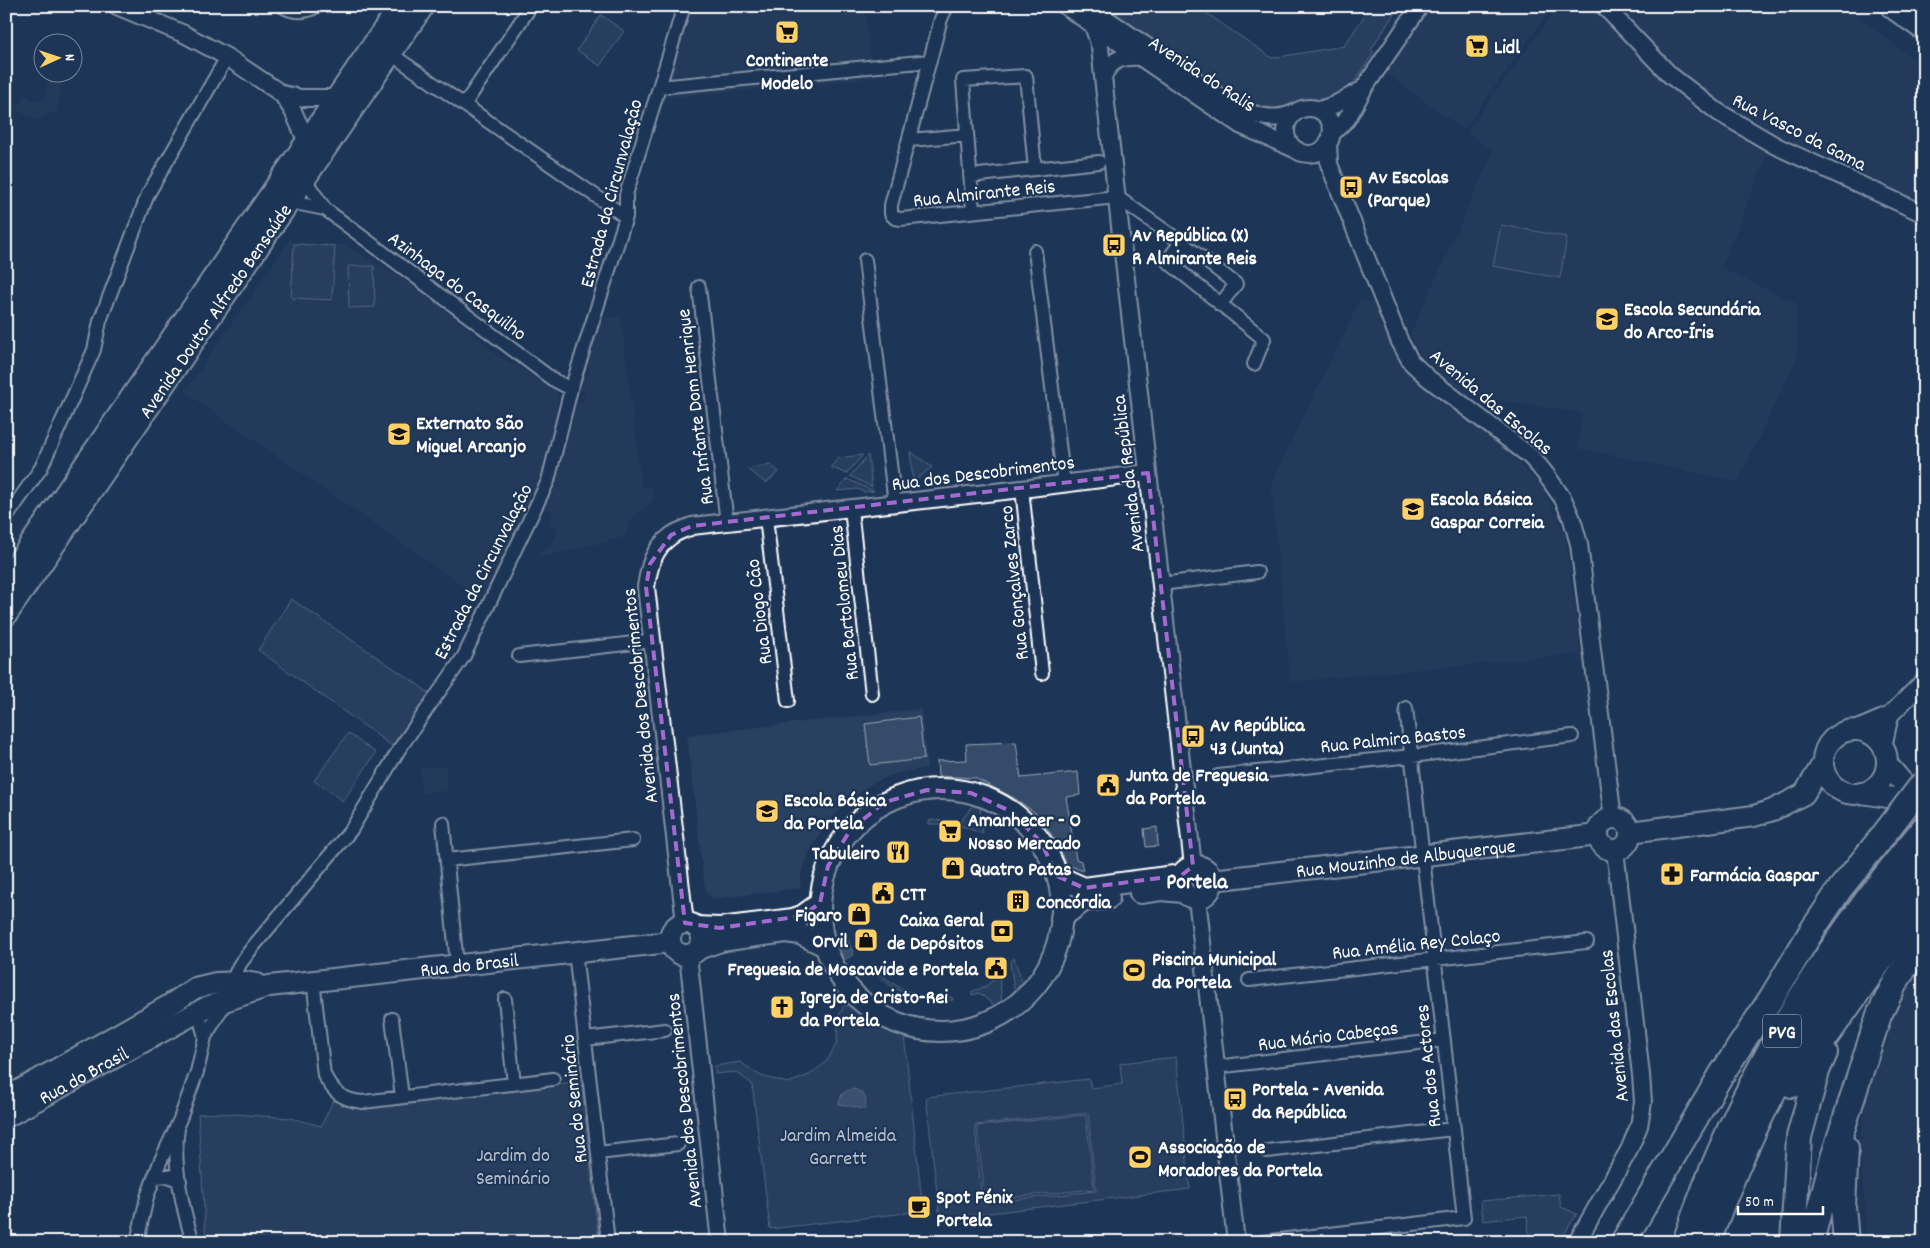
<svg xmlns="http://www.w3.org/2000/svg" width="1930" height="1248" font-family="Dekko,sans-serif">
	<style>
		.built { fill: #2a4161 }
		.green { fill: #364b69; stroke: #9aa5b4; fill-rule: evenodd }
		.water { fill: #617289; stroke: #a0aab8 }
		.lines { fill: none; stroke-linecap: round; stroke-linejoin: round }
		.minor-casing { stroke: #fff; stroke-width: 16 }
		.tertiary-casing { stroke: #fff; stroke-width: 20 }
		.primary-casing { stroke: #fff; stroke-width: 24 }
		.trunk-casing { stroke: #fff; stroke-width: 25 }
		.motorway-casing { stroke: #fff; stroke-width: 28 }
		.minor { stroke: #1d3557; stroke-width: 12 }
		.tertiary { stroke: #1d3557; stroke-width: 16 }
		.primary { stroke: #1d3557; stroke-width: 20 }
		.trunk { stroke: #1d3557; stroke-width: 21 }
		.motorway { stroke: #1d3557; stroke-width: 24 }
		.motorway-bridge-casing { stroke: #fff; stroke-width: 28; stroke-linecap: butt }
		.motorway-bridge { stroke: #1d3557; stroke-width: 24 }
		.marked { fill: none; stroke: #a36bd2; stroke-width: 4; stroke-dasharray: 10 6; stroke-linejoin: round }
		.labels { text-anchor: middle; stroke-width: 4.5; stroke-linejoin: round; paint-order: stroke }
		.shield { fill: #1d3557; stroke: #bbc2cd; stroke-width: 1 }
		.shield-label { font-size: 19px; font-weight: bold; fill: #fff }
		.poi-label { font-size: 20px; font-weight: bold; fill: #fff; stroke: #1d3557; text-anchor: start }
		.street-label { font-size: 20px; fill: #fff; stroke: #1d3557 }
		.park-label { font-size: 20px; fill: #b9c0ca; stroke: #1d3557 }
		.quarter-label { font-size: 22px; font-weight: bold; fill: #fff; stroke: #1d3557 }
	</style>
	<rect width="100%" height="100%" fill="#1d3557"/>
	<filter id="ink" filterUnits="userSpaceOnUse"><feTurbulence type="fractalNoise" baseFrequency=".02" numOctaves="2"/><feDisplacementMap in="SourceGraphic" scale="10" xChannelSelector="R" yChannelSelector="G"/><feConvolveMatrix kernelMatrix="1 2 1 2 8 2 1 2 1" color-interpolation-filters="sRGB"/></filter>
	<g filter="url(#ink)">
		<path class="built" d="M689,6H865L873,78L660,99Z
			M1430,6H1553L1464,130L1386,74Z
			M1558,6H1845L1910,56L1924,65V205L1774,138L1721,268L1797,303V358L1738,482L1577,448L1582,413L1466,396L1420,354L1410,334L1493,152L1467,131Z
			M48,79L62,81L57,111L37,120L6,106V102L21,104L23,95L28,96V99L44,101Z
			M289,241L345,245L429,294L497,355L559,390L549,477L484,601L184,392Z
			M1360,300L1375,302L1409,370L1511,455L1542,487L1564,532L1577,619L1580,654L1290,682L1271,483Z
			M621,317L642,488L652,487L654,500L634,517L624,537L539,558L538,553L552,543L557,534L555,526H548L553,512L543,508L553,488L576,402L584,401L586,394L580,390L579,386L583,376L589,373L588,353L598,318Z
			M921,709L927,768L898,773L871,784L847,802L829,821L813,845L802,869L800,888L713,899L707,894L704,882L687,735Z
			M446,766L447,791L421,793L420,767Z
			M1924,966V1242H1867L1860,1141L1866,1098L1893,1013Z"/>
		<path class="green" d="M1105,6H1196L1272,58L1344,46L1371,6H1399L1371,50L1374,52L1355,81L1345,91L1324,101L1311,99L1297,101L1278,110L1264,109L1244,103Z
			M601,15L624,31L600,66L577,50Z
			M1501,225L1567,237L1560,278L1493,266Z
			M294,244L335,246L332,300L291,298Z
			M348,266H374L375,307L349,308Z
			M910,451L932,467L913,482Z
			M863,455L846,474L831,467L838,458Z
			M868,455L872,487L850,476Z
			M771,465L779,472L766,483L747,469Z
			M847,479L874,491L864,492L858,489L837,491Z
			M291,599L420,686L429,694L392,746L258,650Z
			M919,717L924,759L870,765L865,724Z
			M348,733L376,753L343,801L314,781Z
			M1016,742L1021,778L1078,772L1080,795L1066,797L1076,859L1081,861L1083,871L1066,864L1056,841L1037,814L1014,798L975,778L938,776L937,761L967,760L966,744Z
			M974,804L980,806L983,834L956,824H929V821L931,820L960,822Z
			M1157,827L1158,846L1146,847L1144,829Z
			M1014,958L1023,985L1022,989L1015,995L1010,963Z
			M872,964C891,988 921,1001 952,997L953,1000C920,1004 890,991 869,966Z
			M999,975L1002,1003L1000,1006H995L979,993L972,995L971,992L986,986Z
			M845,1004L881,1028L904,1035L923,1211L770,1229L752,1084L736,1072L715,1074V1066L740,1062L761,1076L788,1083L809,1075L826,1062L837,1043L838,1017Z
			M1176,1057L1190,1189L940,1219L926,1097L1089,1079L1091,1088L1122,1084L1120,1063ZM1088,1113L1096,1191L982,1203L975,1125Z
			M581,1081L599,1242H206L198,1114L219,1113L291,1118L321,1126L333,1101C341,1101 352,1106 362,1108Z
			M1086,1115L1094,1189L985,1200L977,1126Z
			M1559,1194L1561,1207L1577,1214L1559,1242H1530L1527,1216L1483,1221L1481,1201Z"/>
		<path class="water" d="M847,937L854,955L844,960L835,940Z
			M851,1089C863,1090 868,1098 865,1109L839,1104L842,1094Z"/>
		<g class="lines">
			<g class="minor-casing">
				<path id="minor" d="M282,6C294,13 305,13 317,6
					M947,6L941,19L891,205V214L895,218L901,219L1117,197L1181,242
					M391,54L626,217
					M659,87L930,61
					M464,105L531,6
					M910,140L967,135
					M970,176L1099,162
					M305,180L325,209L552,379L571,389
					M290,202L325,209
					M973,211L963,80L1026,76L1035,169
					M1035,251L1064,484
					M865,260L895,504
					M699,287L727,523
					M1220,305L1236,284L1181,242L1167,261L1264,339L1254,364
					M1022,489L1042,673
					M851,509L872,694
					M6,518L41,468L94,350L100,321L148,194L227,57
					M766,518L788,701
					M1161,584L1257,572
					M519,656L652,641
					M1218,776L1412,756L1572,736
					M443,823L457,965
					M447,860L633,840
					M575,952L608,1242
					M313,980L324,1075C334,1093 342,1100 363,1102L553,1079
					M1249,980L1587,942
					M228,984L231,983L240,964L252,948L351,830L400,748L464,656L548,481L571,389L626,217V195L684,6
					M505,999L514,1084
					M202,1006L198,1012L205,1037
					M392,1019L402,1097
					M585,1039L665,1030
					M1216,1067L1444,1040
					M178,1129C172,1162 183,1210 193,1242
					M1267,1151L1453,1129
					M598,1153L678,1144
					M154,1177L168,1176L180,1181
					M137,1242L147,1197L160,1162L180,1119L197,1072L205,1037L224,1005L229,1001
					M1262,1242L1464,1218L1406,708"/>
			</g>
			<g class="tertiary-casing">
				<path id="tertiary" d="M117,6L184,34L227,57L282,94L301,98H337
					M1065,6L1240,125L1297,150
					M1088,6L1233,106C1255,115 1271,123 1294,113
					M1604,6L1670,75L1718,112L1776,146L1924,214
					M1093,25L1100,47L1103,77L1193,866
					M1103,77C1110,60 1121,56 1139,57
					M282,94L293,111L307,142
					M1286 131a23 23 0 1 1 46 0a23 23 0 1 1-46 0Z
					M1319,110L1334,105L1362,90
					M1331,134L1347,119L1364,88L1420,6
					M1328,142L1329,164L1400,342L1411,362L1428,378L1530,456L1539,466L1547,476L1563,499L1572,519L1579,544L1613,819
					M1855,730L1890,715L1924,681
					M1883,747L1890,715
					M1197,898L1236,1242
					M685,923L646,587C649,567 653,549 671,536C677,531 686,529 692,526L1022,489L1148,473
					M688,955L720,1242
					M1577,1242L1629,1150L1639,1126L1643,1102L1641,1075L1615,850"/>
			</g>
			<g class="primary-casing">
				<g id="primary">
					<circle cx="1855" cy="762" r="32"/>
					<path d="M1887,764L1919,802"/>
					<circle cx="941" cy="910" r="121"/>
					<path d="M1862,793L1919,802L1924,805"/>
					<circle cx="1614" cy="834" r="16"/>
					<path d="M1630,832L1754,816L1773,810L1804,794L1823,763"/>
					<circle cx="1196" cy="882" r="16"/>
					<path d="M1057,876L1084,888L1182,875"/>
					<path id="s1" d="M1212,880L1598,835"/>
					<path d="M1140,893L1161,890L1183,892"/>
					<path d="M1061,918L1084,901L1109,898"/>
					<circle cx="686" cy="939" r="16"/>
					<path d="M696,927L720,928L793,919L802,916L820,903"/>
					<path d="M698,949L721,941L786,932L800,934L825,946"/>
					<path d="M6,1098L168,1006L195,988L216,983L245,982L257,984"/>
					<path id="s2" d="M6,1117L207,1007L269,986L670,942"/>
				</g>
			</g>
			<g class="trunk-casing">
				<g id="trunk">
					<path d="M6,580L400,6"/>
					<path id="s3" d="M6,615L423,6"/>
				</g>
			</g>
			<g class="motorway-casing">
				<path id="motorway" d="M1893,6L1924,28
					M1792,1085L1924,899
					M1623,1242L1721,1075L1772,997L1811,932L1840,889L1885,833
					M1685,1242C1736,1090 1821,950 1924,828
					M1708,1242C1756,1103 1833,978 1924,863
					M1793,1242L1799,1137L1817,1071L1825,1053
					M1811,1242L1832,1161L1879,1015L1895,983L1924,938
					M1846,1242L1843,1206L1846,1148"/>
			</g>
			<use href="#minor" class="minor"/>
			<use href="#tertiary" class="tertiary"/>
			<use href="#primary" class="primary"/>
			<use href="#trunk" class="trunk"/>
			<use href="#motorway" class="motorway"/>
			<g class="motorway-bridge-casing">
				<path id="motorway-bridge" d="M1885,833L1924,782"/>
			</g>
			<use href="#motorway-bridge" class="motorway-bridge"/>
		</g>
	</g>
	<path d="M0 0H1930V1248H0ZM1148,473L1193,866L1182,875L1084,888L1057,876L1041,842L1010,811L971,793L927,790L885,802L851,829L828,866L820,903L802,916L720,928L685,923L646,587L650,564L671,535L692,526Z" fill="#1d3557" fill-opacity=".55" fill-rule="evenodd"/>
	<path class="marked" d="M1148,473L1193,866L1182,875L1084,888L1057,876L1041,842L1010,811L971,793L927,790L885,802L851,829L828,866L820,903L802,916L720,928L685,923L646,587L650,564L671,535L692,526Z"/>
	<defs>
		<g id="supermarket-square" transform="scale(1.25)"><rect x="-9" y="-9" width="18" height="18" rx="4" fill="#ffd166" stroke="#1d3557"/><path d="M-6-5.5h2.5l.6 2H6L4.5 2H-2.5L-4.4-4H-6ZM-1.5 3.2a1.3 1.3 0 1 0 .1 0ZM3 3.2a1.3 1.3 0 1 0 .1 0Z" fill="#111"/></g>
		<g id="bus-square" transform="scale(1.25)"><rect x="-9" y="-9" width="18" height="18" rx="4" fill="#ffd166" stroke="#1d3557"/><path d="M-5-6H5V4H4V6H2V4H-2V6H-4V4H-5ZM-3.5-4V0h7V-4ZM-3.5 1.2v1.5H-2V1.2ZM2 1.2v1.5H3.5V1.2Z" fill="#111"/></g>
		<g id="school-square" transform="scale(1.25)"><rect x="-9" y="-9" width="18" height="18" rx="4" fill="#ffd166" stroke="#1d3557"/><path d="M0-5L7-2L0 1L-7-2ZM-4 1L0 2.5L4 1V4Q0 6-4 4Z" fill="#111"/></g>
		<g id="civic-square" transform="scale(1.25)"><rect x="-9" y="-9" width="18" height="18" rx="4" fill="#ffd166" stroke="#1d3557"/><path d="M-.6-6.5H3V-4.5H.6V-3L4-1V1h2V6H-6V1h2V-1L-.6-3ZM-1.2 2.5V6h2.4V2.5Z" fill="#111"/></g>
		<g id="restaurant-square" transform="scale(1.25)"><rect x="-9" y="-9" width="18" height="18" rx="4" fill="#ffd166" stroke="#1d3557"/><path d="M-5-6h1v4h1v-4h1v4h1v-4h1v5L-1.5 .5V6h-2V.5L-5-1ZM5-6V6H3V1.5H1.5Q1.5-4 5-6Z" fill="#111"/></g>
		<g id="shop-square" transform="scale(1.25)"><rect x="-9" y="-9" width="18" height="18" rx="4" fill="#ffd166" stroke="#1d3557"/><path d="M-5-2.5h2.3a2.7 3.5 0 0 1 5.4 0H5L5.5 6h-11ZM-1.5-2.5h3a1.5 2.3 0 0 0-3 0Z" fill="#111"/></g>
		<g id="pharmacy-square" transform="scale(1.25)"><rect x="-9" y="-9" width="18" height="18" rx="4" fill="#ffd166" stroke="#1d3557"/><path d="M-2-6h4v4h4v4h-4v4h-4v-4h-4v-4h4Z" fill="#111"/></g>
		<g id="building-square" transform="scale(1.25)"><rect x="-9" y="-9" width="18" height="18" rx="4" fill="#ffd166" stroke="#1d3557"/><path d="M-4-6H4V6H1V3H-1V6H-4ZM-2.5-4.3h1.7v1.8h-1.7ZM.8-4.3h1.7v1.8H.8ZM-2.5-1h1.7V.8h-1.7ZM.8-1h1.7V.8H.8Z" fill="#111"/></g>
		<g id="bank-square" transform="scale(1.25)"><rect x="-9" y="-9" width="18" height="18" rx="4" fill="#ffd166" stroke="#1d3557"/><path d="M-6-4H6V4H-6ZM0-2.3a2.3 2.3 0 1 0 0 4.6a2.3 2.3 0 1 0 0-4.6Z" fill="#111"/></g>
		<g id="stadium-square" transform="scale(1.25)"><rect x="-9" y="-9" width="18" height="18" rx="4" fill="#ffd166" stroke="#1d3557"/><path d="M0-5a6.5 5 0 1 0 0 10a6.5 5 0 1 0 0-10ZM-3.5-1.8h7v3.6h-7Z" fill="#111"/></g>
		<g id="church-square" transform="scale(1.25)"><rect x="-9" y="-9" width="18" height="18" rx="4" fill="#ffd166" stroke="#1d3557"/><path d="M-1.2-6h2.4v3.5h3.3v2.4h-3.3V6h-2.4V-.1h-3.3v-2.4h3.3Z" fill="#111"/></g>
		<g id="cafe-square" transform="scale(1.25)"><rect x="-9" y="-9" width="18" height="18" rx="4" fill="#ffd166" stroke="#1d3557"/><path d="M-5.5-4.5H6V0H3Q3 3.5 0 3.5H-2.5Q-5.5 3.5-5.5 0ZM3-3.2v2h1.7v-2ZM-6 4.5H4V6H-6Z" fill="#111"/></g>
	</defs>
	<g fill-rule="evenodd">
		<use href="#supermarket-square" x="787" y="32"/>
		<use href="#supermarket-square" x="1477" y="46"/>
		<use href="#bus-square" x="1351" y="187"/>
		<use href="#bus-square" x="1114" y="245"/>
		<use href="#school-square" x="1607" y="319"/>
		<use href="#school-square" x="399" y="434"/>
		<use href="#school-square" x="1413" y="509"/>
		<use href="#bus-square" x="1193" y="736"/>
		<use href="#civic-square" x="1108" y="785"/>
		<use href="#school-square" x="767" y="811"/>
		<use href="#supermarket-square" x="950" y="831"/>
		<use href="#restaurant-square" x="898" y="852"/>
		<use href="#shop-square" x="953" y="868"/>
		<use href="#pharmacy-square" x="1672" y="874"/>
		<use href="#civic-square" x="883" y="893"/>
		<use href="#building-square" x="1018" y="901"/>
		<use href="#shop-square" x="859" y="914"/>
		<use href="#bank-square" x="1002" y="931"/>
		<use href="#shop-square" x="866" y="940"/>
		<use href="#civic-square" x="996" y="968"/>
		<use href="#stadium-square" x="1134" y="970"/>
		<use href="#church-square" x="782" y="1007"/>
		<use href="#bus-square" x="1235" y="1099"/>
		<use href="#stadium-square" x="1140" y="1157"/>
		<use href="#cafe-square" x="919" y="1207"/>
	</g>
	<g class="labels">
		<rect class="shield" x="1763" y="1014.5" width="38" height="33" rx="4"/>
		<g class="shield-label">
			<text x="1782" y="1038">PVG</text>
		</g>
		<g class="poi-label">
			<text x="1494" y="53">Lidl</text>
			<text x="787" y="66" text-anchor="middle">Continente<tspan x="787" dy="23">Modelo</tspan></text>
			<text x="1368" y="183">Av Escolas<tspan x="1368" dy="23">(Parque)</tspan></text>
			<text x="1132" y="241">Av República (X)<tspan x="1132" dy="23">R Almirante Reis</tspan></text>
			<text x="1624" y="315">Escola Secundária<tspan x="1624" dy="23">do Arco-Íris</tspan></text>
			<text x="416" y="429">Externato São<tspan x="416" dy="23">Miguel Arcanjo</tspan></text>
			<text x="1430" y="505">Escola Básica<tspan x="1430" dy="23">Gaspar Correia</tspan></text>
			<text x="1210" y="731">Av República<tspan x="1210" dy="23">43 (Junta)</tspan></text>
			<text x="1126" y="781">Junta de Freguesia<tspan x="1126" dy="23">da Portela</tspan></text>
			<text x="784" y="806">Escola Básica<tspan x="784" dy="23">da Portela</tspan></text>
			<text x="968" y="826">Amanhecer - O<tspan x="968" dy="23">Nosso Mercado</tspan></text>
			<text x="880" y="859" text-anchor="end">Tabuleiro</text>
			<text x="970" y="875">Quatro Patas</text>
			<text x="1690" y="881">Farmácia Gaspar</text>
			<text x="900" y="900">CTT</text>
			<text x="1036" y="908">Concórdia</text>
			<text x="842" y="921" text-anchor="end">Figaro</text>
			<text x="984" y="926" text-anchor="end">Caixa Geral<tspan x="984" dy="23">de Depósitos</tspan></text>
			<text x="848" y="947" text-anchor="end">Orvil</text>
			<text x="1152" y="965">Piscina Municipal<tspan x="1152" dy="23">da Portela</tspan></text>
			<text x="978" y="975" text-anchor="end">Freguesia de Moscavide e Portela</text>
			<text x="800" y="1003">Igreja de Cristo-Rei<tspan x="800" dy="23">da Portela</tspan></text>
			<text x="1252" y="1095">Portela - Avenida<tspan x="1252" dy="23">da República</tspan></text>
			<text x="1158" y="1153">Associação de<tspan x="1158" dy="23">Moradores da Portela</tspan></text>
			<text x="936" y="1203">Spot Fénix<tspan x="936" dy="23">Portela</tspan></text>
		</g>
		<g class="street-label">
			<text transform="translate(1203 73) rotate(33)" y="7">Avenida do Ralis</text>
			<text transform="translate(1800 131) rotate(27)" y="7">Rua Vasco da Gama</text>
			<text transform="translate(984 192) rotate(-6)" y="7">Rua Almirante Reis</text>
			<text transform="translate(610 193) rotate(-75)" y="7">Estrada da Circunvalação</text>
			<text transform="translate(458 285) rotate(37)" y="7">Azinhaga do Casquilho</text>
			<text dy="7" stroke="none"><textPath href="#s3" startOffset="369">Avenida Doutor Alfredo Bensaúde</textPath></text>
			<text transform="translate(1492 401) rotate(40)" y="7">Avenida das Escolas</text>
			<text transform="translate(694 407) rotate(-97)" y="7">Rua Infante Dom Henrique</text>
			<text transform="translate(983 472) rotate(-7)" y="7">Rua dos Descobrimentos</text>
			<text transform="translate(1127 474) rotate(-97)" y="7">Avenida da República</text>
			<text transform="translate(482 571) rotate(-63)" y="7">Estrada da Circunvalação</text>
			<text transform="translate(1013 583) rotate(-96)" y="7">Rua Gonçalves Zarco</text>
			<text transform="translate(843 603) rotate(-96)" y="7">Rua Bartolomeu Dias</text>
			<text transform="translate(758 612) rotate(-97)" y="7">Rua Diogo Cão</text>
			<text transform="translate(639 696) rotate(-96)" y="7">Avenida dos Descobrimentos</text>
			<text transform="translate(1393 738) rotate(-6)" y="7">Rua Palmira Bastos</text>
			<text dy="7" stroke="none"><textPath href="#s1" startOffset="195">Rua Mouzinho de Albuquerque</textPath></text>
			<text transform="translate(1416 943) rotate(-6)" y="7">Rua Amélia Rey Colaço</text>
			<text dy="7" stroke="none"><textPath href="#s2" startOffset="496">Rua do Brasil</textPath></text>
			<text transform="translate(1613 1026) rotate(-96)" y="7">Avenida das Escolas</text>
			<text transform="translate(1328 1035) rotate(-7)" y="7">Rua Mário Cabeças</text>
			<text transform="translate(1427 1066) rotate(-96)" y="7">Rua dos Actores</text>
			<text dy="7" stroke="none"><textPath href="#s2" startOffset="88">Rua do Brasil</textPath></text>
			<text transform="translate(573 1099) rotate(-96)" y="7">Rua do Seminário</text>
			<text transform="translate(683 1101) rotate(-96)" y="7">Avenida dos Descobrimentos</text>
		</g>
		<g class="park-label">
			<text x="838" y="1141">Jardim Almeida<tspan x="838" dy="23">Garrett</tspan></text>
			<text x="513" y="1161">Jardim do<tspan x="513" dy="23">Seminário</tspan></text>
		</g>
		<g class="quarter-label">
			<text x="1197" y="888">Portela</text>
		</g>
	</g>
	<rect width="1930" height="1248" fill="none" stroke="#1d3557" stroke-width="25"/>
	<rect x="12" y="12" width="1905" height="1223" fill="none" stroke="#fff" stroke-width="2" filter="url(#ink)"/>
	<g transform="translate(58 58) rotate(87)"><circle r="24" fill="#1d3557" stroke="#77869a"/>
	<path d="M0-4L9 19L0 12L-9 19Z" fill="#ffd166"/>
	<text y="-8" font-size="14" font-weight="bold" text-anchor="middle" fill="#ffffff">N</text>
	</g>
	<path d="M1738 1206v8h85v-8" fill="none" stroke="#ffffff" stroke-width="2.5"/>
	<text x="1745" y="1206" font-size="15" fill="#ffffff" stroke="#1d3557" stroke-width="4" paint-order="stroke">50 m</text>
</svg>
